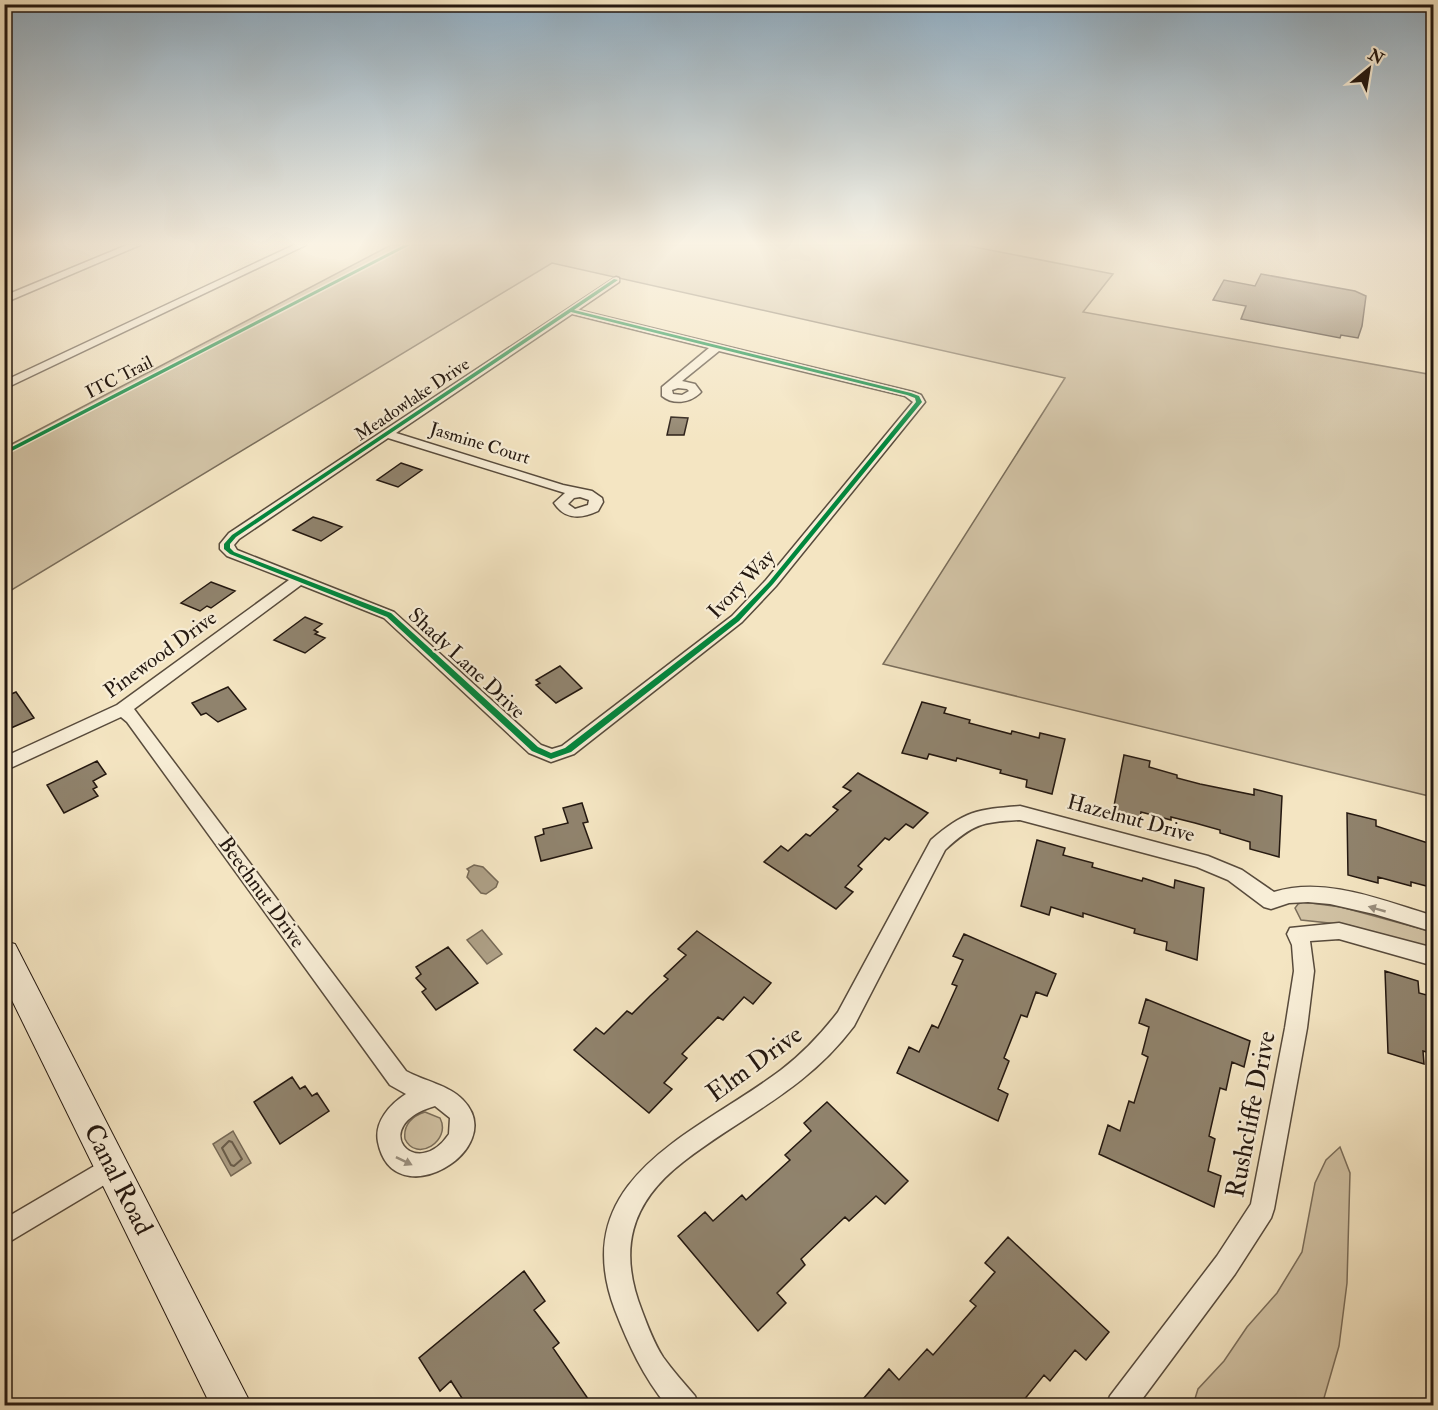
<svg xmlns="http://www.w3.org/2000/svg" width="1438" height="1410" font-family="'IM FELL Double Pica',serif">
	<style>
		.green { fill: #d1c2a4; stroke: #7a6d5a; stroke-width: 1.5 }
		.water { fill: #ad9f85; stroke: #766956; stroke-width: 1.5 }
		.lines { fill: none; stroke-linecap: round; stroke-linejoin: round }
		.shore { stroke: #685c4a; stroke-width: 2 }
		.building { fill: #90836d; stroke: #241810; stroke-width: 1.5 }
		.street-casing { stroke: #584b3c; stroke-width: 3 }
		.secondary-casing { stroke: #241810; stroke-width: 2 }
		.street { fill: #f8eed7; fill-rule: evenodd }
		.secondary { fill: #f8eed7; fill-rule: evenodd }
		.cycleway-casing { stroke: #f8eed7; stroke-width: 3 }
		.cycleway { fill: #00873e; fill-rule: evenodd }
		.oneway { fill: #998e7d }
		.labels { text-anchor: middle; stroke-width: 4.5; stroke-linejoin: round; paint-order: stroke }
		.far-street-label { font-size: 18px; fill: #241810; stroke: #f8eed7 }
		.street-label { font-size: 21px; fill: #241810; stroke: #f8eed7 }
		.near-street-label { font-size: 26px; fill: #241810; stroke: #f8eed7 }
	</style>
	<rect width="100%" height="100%" fill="#f4e5c2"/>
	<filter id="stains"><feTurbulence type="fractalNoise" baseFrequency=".00333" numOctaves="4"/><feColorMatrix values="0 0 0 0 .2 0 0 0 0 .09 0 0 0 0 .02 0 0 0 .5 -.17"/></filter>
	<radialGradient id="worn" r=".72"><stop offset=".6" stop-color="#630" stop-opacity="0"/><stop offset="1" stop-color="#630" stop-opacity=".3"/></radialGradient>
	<path class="green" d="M391,245H964L1113,274L1083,312L1433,375V797L883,664L1065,378L552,263L5,594L4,448Z
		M1303,902L1341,907L1433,932V950L1348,925L1301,920L1295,908L1298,904Z
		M425,1112L440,1118C452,1141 416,1163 405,1139C403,1125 412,1116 425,1112Z
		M1340,1147L1350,1173L1347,1283L1339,1346L1322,1405H1193L1198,1389L1224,1361L1247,1327L1277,1293L1302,1252L1315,1183L1326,1160Z"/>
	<path class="water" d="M474,865L483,867L498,882L496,887L486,894L481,893L467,877L469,871L467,869Z
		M482,930L502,954L487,964L467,940Z
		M233,1131L251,1163L231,1176L213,1144Z"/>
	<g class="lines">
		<path class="shore" d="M229,1141L232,1142L242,1159L234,1166L231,1165L222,1148Z"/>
	</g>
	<path class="building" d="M1261,274L1355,291L1366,296L1362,326L1358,338L1341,335L1340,338L1241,319L1246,306L1213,300L1224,280L1255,286Z
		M671,417L688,418L684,435H667Z
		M401,463L422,470L398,487L377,480Z
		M313,517L323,520L342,527L321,541L293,530Z
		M211,582L235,591L211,608L207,606L200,611L181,603Z
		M305,617L322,624L314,630L318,632L315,634L325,638L305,653L274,640Z
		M560,666L582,688L556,703L536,685L540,683L536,680Z
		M228,687L246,709L218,722L206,713L201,715L192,703Z
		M16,692L34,718L11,728L4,719V697Z
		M922,702L946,708L944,713L970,720L969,723L1011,734L1012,731L1039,738L1040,733L1065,739L1052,794L1026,787L1027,780L1000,773L1001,770L957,758L956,761L929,754L927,759L902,753Z
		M1124,755L1150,761L1149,767L1177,775V778L1200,784L1254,795V789L1282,796L1279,857L1250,849V842L1220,833V830L1195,823L1171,817V820L1141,812L1140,819L1113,811Z
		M97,761L106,774L93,781L97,787L93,789L98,796L64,813L47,785Z
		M858,773L928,813L913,828L906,824L889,840L885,838L858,866L862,869L845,887L853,892L836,909L764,862L781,846L788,851L806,834L810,836L838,810L833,807L851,791L843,787Z
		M582,803L588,822L583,823L592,848L541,861L535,837L544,834L543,829L568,823L563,808Z
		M1347,813L1376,820V826L1434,845V888L1411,882V886L1378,877V883L1348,875Z
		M1037,840L1065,848L1063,855L1093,863L1092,867L1142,881L1143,878L1174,888L1175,880L1204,888L1197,960L1166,950L1167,942L1134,933L1135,929L1083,913V917L1051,907L1049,915L1021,906Z
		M697,931L771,983L753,1004L744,997L723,1020L718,1017L682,1054L687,1058L664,1083L672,1089L649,1113L574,1050L596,1028L604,1034L627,1011L632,1014L650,996L668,979L664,976L686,955L678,949Z
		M964,934L1056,974L1047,996L1036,992L1027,1017L1021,1015L1004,1058L1009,1061L998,1089L1008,1094L998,1121L897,1073L909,1047L919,1052L932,1025L938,1028L957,986L952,984L963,960L953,956Z
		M448,947L478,983L436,1010L422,992L426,989L416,978L421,974L416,967Z
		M1385,971L1418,981L1419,993L1434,997V1054L1423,1051L1424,1064L1388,1053Z
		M1146,999L1250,1041L1244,1067L1232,1062L1226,1090L1220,1088L1209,1136L1215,1139L1208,1171L1221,1176L1214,1207L1099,1154L1108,1125L1120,1131L1129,1101L1134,1103L1148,1057L1142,1054L1149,1027L1139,1023Z
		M292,1077L300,1089L305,1086L312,1096L317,1093L329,1111L280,1144L254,1102Z
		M827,1102L908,1181L885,1204L876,1196L849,1221L845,1217L801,1259L805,1265L777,1293L786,1303L758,1331L678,1236L705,1212L713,1221L742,1195L746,1200L790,1160L785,1155L811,1131L804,1123Z
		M1008,1237L1109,1332L1086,1360L1075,1350L1050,1381L1044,1375L1019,1406H857L889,1369L899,1380L927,1349L933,1355L976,1306L970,1301L995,1272L985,1263Z
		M524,1271L545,1301L534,1310L559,1343L553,1348L593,1406H467L451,1381L440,1391L419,1358Z"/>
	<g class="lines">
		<g class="street-casing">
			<path id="street" d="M127,245H140L4,303V296Z
				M294,245H306L4,389V381Z
				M616,277L619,278V282L578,310L913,392L921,395L925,402L776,586L742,622L574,754L551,762L529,753L384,618L301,585L134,709L406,1071C424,1081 449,1085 463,1100C511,1149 393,1219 378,1142C374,1122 390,1104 406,1094L390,1085L127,722L121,717L4,771V757L117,705L289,580L227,556L220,549V544L229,533ZM572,314L709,348L662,387V396C673,405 689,403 699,394L701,392L695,384L682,381L719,351L905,396L913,402L766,580L732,616L562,746L552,749L541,745L394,612L237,550L234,545L239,539L388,438L565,493L554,503C565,520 581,519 598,511L603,502L602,498L592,491L563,485L396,433ZM678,388L687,389L689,391L682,395L673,394L672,390ZM580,497L589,500L588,505L575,509L568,504L574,498ZM435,1106L450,1118L449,1134C416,1183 366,1126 435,1106Z
				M1020,806L1208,856L1242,870L1274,892C1326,876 1383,901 1434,916V932L1374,914L1330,904L1308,902L1289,903L1271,909L1264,907L1228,880L1197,867L1020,820C982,822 973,824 945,850L854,1026C804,1092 745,1114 683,1162C630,1203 618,1250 642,1311C648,1327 654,1343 663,1357C673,1371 684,1383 695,1396L699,1406H667C643,1376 629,1346 615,1310C565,1177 698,1133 781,1070C803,1053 821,1034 838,1012L931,840C964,811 978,809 1020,806Z
				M1339,923L1434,948V966L1339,939L1310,941L1314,971L1307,1028L1274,1209L1271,1218L1235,1274L1137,1406H1106L1110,1396L1217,1256L1251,1204L1285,1028L1294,971L1292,945L1287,934L1290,928Z
				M113,1155L121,1159L125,1167L121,1175L4,1245V1219Z"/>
		</g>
		<g class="secondary-casing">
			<path id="secondary" d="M4,941L15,944L252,1406H211L4,984Z"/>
		</g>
		<use href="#street" class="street"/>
		<use href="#secondary" class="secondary"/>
		<g class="cycleway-casing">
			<path id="cycleway" d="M404,245H410L4,455V451Z
				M614,279L618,280L574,310L911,393L919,396L922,402L773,584L739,621L571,752L551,759L532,751L387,617L230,554L224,549V544L232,535ZM571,312L907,395L915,398L916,402L769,582L735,617L565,748L551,753L538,747L391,613L234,552L230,548V544L236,537Z"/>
		</g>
		<use href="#cycleway" class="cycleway"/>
	</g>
	<defs><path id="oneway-solid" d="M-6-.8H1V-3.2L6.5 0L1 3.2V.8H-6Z" transform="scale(1.5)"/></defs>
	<g class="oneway">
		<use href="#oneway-solid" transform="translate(1377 909) rotate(-164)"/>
		<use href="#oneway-solid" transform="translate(404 1161) rotate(26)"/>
	</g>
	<linearGradient id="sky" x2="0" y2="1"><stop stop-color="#90acc0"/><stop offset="0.55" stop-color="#faf3e4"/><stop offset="1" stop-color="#faf3e4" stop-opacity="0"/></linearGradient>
	<rect width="1438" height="443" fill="url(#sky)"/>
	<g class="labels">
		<g class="far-street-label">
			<text transform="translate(119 377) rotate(-27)" y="6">ITC Trail</text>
			<text transform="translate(412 399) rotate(-34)" y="6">Meadowlake Drive</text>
			<text transform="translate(480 443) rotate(17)" y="6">Jasmine Court</text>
		</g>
		<g class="street-label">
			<text transform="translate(741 584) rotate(-46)" y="7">Ivory Way</text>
			<text transform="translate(160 654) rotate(-36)" y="7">Pinewood Drive</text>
			<text transform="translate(467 663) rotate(43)" y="7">Shady Lane Drive</text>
			<text transform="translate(1131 818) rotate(15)" y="7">Hazelnut Drive</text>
			<text transform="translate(262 892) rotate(54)" y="7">Beechnut Drive</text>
		</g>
		<g class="near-street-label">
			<text transform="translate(754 1063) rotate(-36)" y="9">Elm Drive</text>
			<text transform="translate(1250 1114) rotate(-79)" y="9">Rushcliffe Drive</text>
			<text transform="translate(119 1179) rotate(63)" y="9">Canal Road</text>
		</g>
	</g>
	<rect width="1438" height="1410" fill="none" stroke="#f4e5c2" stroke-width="24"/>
	<rect x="6" y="6" width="1426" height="1398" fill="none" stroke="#241810" stroke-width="3"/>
	<rect x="12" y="12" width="1414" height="1386" fill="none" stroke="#241810" stroke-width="1.5"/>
	<g transform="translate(1369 69) rotate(30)" stroke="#f8eed7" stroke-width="4.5" paint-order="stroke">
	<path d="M0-4.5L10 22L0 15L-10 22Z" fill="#241810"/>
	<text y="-9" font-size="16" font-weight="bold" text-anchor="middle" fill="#241810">N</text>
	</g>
	<rect width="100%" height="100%" filter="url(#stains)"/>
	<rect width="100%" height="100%" fill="url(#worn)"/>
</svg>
